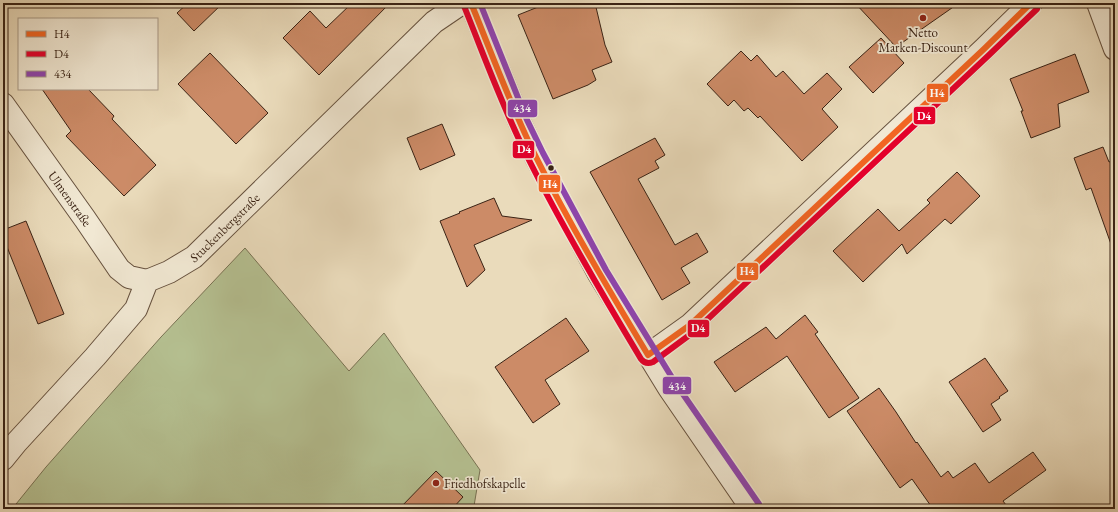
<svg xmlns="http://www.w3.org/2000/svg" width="1118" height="512" font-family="'EB Garamond',serif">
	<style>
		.green { fill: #b5c091; stroke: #787253 }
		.building { fill: #cc8b67; stroke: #3a2315 }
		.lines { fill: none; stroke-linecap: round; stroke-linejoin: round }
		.minor-casing { stroke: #66513e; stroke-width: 24 }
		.tertiary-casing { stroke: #66513e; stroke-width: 24 }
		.minor { stroke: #f1e8d3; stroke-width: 22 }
		.tertiary { stroke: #f1e8d3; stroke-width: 22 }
		.bus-1-casing { stroke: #f1e8d3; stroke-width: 9 }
		.bus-2-casing { stroke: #f1e8d3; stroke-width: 9 }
		.bus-3-casing { stroke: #f1e8d3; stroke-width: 9 }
		.bus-1 { stroke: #f26522; stroke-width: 6 }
		.bus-2 { stroke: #e4002b; stroke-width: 6 }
		.bus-3 { stroke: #8e44ad; stroke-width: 6 }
		.poi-dot { fill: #8f2418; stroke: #f1e8d3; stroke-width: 1.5 }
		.bus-dot { fill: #3a2315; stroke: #f1e8d3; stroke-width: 1.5 }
		.labels { text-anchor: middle; stroke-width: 3.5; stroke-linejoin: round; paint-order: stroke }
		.poi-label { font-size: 13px; fill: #3a2315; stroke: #f1e8d3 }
		.street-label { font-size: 13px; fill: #3a2315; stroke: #f1e8d3 }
		.line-badge { stroke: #f1e8d3; stroke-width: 1.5 }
		.badge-label { font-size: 11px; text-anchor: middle; font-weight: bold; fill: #fff }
	</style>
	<rect width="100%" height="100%" fill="#eadbbb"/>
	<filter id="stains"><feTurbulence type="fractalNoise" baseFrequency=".005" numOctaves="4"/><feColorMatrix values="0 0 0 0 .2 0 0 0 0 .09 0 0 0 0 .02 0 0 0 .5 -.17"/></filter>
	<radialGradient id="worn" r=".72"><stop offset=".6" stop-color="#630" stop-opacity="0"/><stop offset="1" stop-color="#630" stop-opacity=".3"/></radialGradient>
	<path class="green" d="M245,248L349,371L384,333L480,470L474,506L476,509H12L46,467L161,337Z"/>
	<path class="building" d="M188,3H223L194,31L177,13Z
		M352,3H390L319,75L283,38L310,11L326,28Z
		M548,3H595L605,45L612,62L592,70L596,80L588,85L553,99L518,15Z
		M855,3H959L896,47Z
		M881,38L904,63L873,93L849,67Z
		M741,51L751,61L757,55L776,77L783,71L804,94L827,73L842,89L822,109L838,127L802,161L760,116L758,118L748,108L744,111L734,100L728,106L707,84Z
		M210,53L268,113L236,144L178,84Z
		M1075,54L1089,92L1058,104L1060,127L1031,138L1021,111H1023L1010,79Z
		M42,89H88L114,116L112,119L156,165L124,196L66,136L71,131Z
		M442,124L455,155L420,170L407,138Z
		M655,138L665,155L655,161L659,168L638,179L675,245L697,233L708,252L681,268L690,283L662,300L590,172Z
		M1103,147L1109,162L1115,160V247H1112L1091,188L1086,190L1074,158Z
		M957,172L980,196L951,224L945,219L907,254L902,244L863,282L833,251L878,209L899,231L930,203L927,200Z
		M494,198L502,216L532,220L474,245L485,270L467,287L440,221L460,213L459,212Z
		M26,221L64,314L38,324L3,237V230Z
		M805,315L818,332L815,334L859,398L829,418L787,356L735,392L714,362L766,327L776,339Z
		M566,318L589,351L545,380L560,404L533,423L495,367Z
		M985,358L1008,391L999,397L1000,398L991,404L1001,420L983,432L949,382Z
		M879,388L896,412L916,443L917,442L941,477L948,471L953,478L975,463L989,483L1033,452L1046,470L1003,501L1009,509H933L912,479L900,488L847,411Z
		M436,471L463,497L452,509H399Z"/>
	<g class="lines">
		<g class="minor-casing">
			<g id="minor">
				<path d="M1098,3L1115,49"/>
				<path id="s1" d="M3,104L85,219L119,269L129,277L147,281"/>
				<path d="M648,355L690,325L984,49L1031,3"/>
				<path id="s2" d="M3,459L16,443L95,357L136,309L147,281L169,272L194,257L434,22L462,3"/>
			</g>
		</g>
		<g class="tertiary-casing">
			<path id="tertiary" d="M471,3L520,123L536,157L599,274L669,388L752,509"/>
		</g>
		<use href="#minor" class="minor"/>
		<use href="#tertiary" class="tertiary"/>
		<g class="bus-1-casing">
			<path id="bus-1" d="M471,3C492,54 511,107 536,157C570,225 609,290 648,355
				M648,355L690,325L984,49L1031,3"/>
		</g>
		<g class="bus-2-casing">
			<path id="bus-2" d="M464,6C485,58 504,111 529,160C563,228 602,294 641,359C644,363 648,364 653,362L695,331L989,55L1037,9"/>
		</g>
		<g class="bus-3-casing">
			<path id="bus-3" d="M480,3L527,120L543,153L606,270L676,384L759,504"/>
		</g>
		<use href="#bus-1" class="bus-1"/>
		<use href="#bus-2" class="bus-2"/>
		<use href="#bus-3" class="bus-3"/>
	</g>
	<g class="poi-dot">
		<circle cx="923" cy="18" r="4"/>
		<circle cx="436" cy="483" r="4"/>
	</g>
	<circle class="bus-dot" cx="551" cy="168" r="3.5"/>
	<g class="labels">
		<g class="poi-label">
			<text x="923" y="37">Netto<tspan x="923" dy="15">Marken-Discount</tspan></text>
			<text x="444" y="488" text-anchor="start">Friedhofskapelle</text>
		</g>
		<g class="street-label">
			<text dy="5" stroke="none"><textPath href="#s1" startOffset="116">Ulmenstraße</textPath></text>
			<text dy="5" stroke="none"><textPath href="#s2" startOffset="326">Stuckenbergstraße</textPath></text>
		</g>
	</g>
	<g class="line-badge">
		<rect x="926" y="83" width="23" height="20" rx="4" fill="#f26522"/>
		<rect x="507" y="99" width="31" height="19" rx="4" fill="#8e44ad"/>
		<rect x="913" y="106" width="23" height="19" rx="4" fill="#e4002b"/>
		<rect x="512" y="140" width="23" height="19" rx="4" fill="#e4002b"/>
		<rect x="538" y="174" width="23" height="19" rx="4" fill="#f26522"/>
		<rect x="736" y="262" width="23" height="19" rx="4" fill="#f26522"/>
		<rect x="687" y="319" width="23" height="19" rx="4" fill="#e4002b"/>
		<rect x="662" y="376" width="30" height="19" rx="4" fill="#8e44ad"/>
	</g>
	<g class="badge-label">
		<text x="937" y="97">H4</text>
		<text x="522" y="112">434</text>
		<text x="924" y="120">D4</text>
		<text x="524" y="153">D4</text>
		<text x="550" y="188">H4</text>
		<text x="747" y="275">H4</text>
		<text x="698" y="332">D4</text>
		<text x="677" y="390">434</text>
	</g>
	<rect width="1118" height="512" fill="none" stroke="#eadbbb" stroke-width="16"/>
	<rect x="4" y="4" width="1110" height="504" fill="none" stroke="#3a2315" stroke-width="2"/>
	<rect x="8" y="8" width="1102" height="496" fill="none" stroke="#3a2315"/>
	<rect x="18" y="18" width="140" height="72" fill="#f1e8d3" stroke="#a89987"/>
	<rect x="26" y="31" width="20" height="6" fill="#f26522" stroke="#a89987"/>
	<text x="54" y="38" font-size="12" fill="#3a2315">H4</text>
	<rect x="26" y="51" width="20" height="6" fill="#e4002b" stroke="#a89987"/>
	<text x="54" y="58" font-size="12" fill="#3a2315">D4</text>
	<rect x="26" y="71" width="20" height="6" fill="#8e44ad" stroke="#a89987"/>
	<text x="54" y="78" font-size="12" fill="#3a2315">434</text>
	<rect width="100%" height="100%" filter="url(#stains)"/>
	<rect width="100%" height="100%" fill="url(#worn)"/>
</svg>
